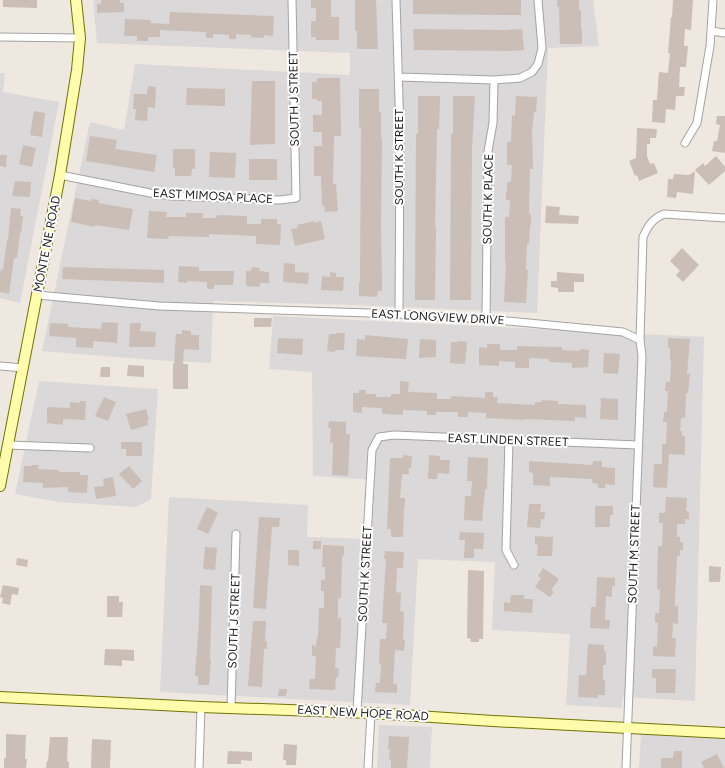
<svg xmlns="http://www.w3.org/2000/svg" width="725" height="768" font-family="Figtree,sans-serif">
	<style>
		.residential { fill: #dad8d8 }
		.building { fill: #cabeb6 }
		.lines { fill: none; stroke-linecap: round; stroke-linejoin: round }
		.street-casing { stroke: #a3a3a3; stroke-width: 9 }
		.secondary-casing { stroke: #717500; stroke-width: 12 }
		.street { stroke: #fff; stroke-width: 7 }
		.secondary { stroke: #fffdad; stroke-width: 10 }
		.labels { text-anchor: middle; stroke-width: 4; stroke-linejoin: round; paint-order: stroke }
		.street-label { font-size: 12px; fill: #1c1c1c; stroke: #fff }
	</style>
	<rect width="100%" height="100%" fill="#eee8e0"/>
	<path class="residential" d="M93,0H593L599,46L548,48L537,313L355,305L213,301L211,363L154,360L42,351L90,122L124,130L135,64L350,75V53L97,43Z
		M0,73H5L3,92L59,102L20,303L0,298Z
		M273,316L704,337L695,701L623,697L622,708L566,705L570,634L492,630L495,562L418,559L410,705L160,692L169,497L308,505L307,537L372,539L374,480L313,476L312,372L269,369Z
		M39,381L158,389L151,499L136,507L60,502L15,494Z
		M379,725L432,727L430,768H377Z
		M641,734L725,738V768H639Z"/>
	<path class="building" d="M3,0H37V8L3,7Z
		M101,0H120V3H124V12L97,13V4H101Z
		M311,0H331V17H339V40H316V37H311V21H316V8H311Z
		M355,0H376L378,49H357V31H355Z
		M413,0H521V15L413,14Z
		M557,0H579V10H581V29H582V44H560L559,7H557Z
		M673,0H693L691,30L685,29L684,46H688L686,67H680L679,87H685L684,96H676L675,110L666,109L665,123L652,122L653,100H657L659,72L668,73L670,53H668L671,17H672Z
		M170,12L274,16L273,36L264,35V38L251,37V35L236,34V39H229V35L213,34V38H206V32L160,30V37H148V41H137V36H124L125,19L151,20V23L169,24Z
		M413,29L505,30L522,29L524,50L510,51L414,50Z
		M317,78H340L341,136H334L333,184H336L338,211L325,212L324,205L322,206L321,176H314V146H322V132H313V115H322V101H317V99H312V82H317Z
		M252,81H275V144L250,145Z
		M148,86L156,87L155,108L148,107L147,121L135,120L136,109H133L134,94H147Z
		M187,88L225,89V106L186,105Z
		M359,89H379V112H381V138H382L381,225L382,283V291H378L377,297L359,296V282H360L361,127H359Z
		M418,96H440L439,129H437L435,226L436,227L435,300H415L416,134H418Z
		M453,96H475L472,148L471,300H450L451,134H453Z
		M516,96L537,97L536,112H534L532,131L533,169H530L529,214H531V225H530L529,244H527L526,270H528L526,303L504,302L506,263L505,262V217H509L510,200H506V192L507,193V182H511L512,165H507V142H511L512,115L515,116Z
		M34,111L45,113L42,137L30,135Z
		M717,116H725V153L712,151L714,141H717L720,125L716,124Z
		M637,128L657,129L656,138H650V144H647V156L650,164L654,163L658,173L639,181L637,175L635,176L629,161L636,158Z
		M90,136L117,140L115,149L157,155L154,172L86,161Z
		M23,145L36,148L32,167L19,164Z
		M173,149H195V169H192L191,176H175V168H173Z
		M210,152L236,153L235,178L209,177Z
		M0,155H7L6,167L0,166Z
		M716,156L725,167V171L709,185L695,170L703,163L705,166Z
		M249,159H277V180H249Z
		M695,171L693,194L677,192L676,198L667,197L668,179H673L674,174L689,175Z
		M15,181L31,182L30,197L12,196Z
		M75,198L91,201V199L99,200L98,203L133,209L129,230L95,225V227L71,222Z
		M546,206L560,207L559,215L579,216L578,224L545,223Z
		M11,208L21,209L20,216H23L21,233H20L17,258H14L9,294L0,292V275L1,269L3,270L7,240H8Z
		M149,211L167,212L166,217H186V213H203L202,218H216L217,215L247,216V224H261V219H277V224H281L280,245L256,244V236L209,234V237L169,236L168,239L147,238Z
		M314,221V223L321,221L325,239L295,246L291,229L298,228L297,225Z
		M682,248L699,265L683,282L676,275L680,271L670,261Z
		M284,263L295,264V272L309,273L308,284L283,282Z
		M179,266L199,267V271H234L233,285H214V289H207V282L187,281V283L178,282Z
		M63,267L164,270V283L62,279Z
		M252,267L260,268L259,271L269,272V283H260V287L246,286V271H251Z
		M330,272L336,273V277H344L343,291L321,290L322,276L330,277Z
		M557,272L584,274V282H574V292H558V288L551,287V281H557Z
		M254,318H272L271,327H254Z
		M102,322L118,323L117,343L93,341V348L76,347V338L49,336L50,323L68,324V327L101,329Z
		M130,323H141L140,331L156,332L155,347H129Z
		M182,330L191,331V335H199V350L184,349L183,364H188V389H173V364H174L176,334H182Z
		M336,333H345L344,350H335V352L327,351L329,334H336Z
		M365,335L408,339L406,359L356,356L357,339L365,340Z
		M278,338L303,339L302,355L277,353Z
		M668,338L690,339L687,374H690L688,393H686L685,418H681L680,431H682V436H685V455L669,454L667,488L653,487L654,464H662V444H666L667,422H663L664,412H667L668,391H665L666,382H670L671,360H670V348H668Z
		M420,339L436,340V357L419,358Z
		M459,341L467,342L465,364L450,363L451,342H458Z
		M487,344H500V350H517V346L562,347V350L580,351L581,349L589,350L588,367L572,368V363L549,362V359L529,358V368H515V362L499,361V366L479,365V347L487,348Z
		M604,353L620,354L618,374L603,373Z
		M128,365L144,366V377L127,376Z
		M101,367H110V377H100Z
		M400,381L409,382L408,392L437,393V399H451V396L485,398V392H493V397H498L497,403L535,405V402H542V400L558,401V404L586,405V418L575,417V421L525,419V420L504,419L486,418V413L468,412V417H458V412H436V415H427V411L403,410V415L382,414V408L362,407V413L353,412V393H359V390H366V394H376V397H391V394H400Z
		M104,397L116,402L108,421L95,416Z
		M601,398L618,399V420L600,419Z
		M80,401H86L85,420L63,419V425L47,423V407L70,408V402L80,403Z
		M146,409L149,420L147,421L148,425L131,430L126,414Z
		M329,421L346,422V434H350L348,476L332,475L333,443L330,442L331,428H328Z
		M121,442H142V456H126V449H121Z
		M403,455L412,456L411,468H409V474H402L400,498H405V506H404L403,537H391V529H387L390,458H403Z
		M429,455L440,456V460H450L449,474L438,473L437,479H428Z
		M468,457L488,458L487,489H485L482,521L464,520L465,496H471L472,481H467Z
		M529,461L593,465V461H602V467L615,468V485L605,484V488H598V484L592,483L593,479L550,477V486L533,485V473L529,472Z
		M32,465H39L38,469L59,470V472H80V475H88L87,493L68,492V487L43,488V483L23,482L24,466H32Z
		M129,466L142,481L133,489L119,474Z
		M113,477L116,496L96,499L94,487L104,486L103,479Z
		M666,497L687,498L686,511H689V519H685V524H677V537H680V542H683V550H680V556H677L675,599V606H678V624L673,623L672,638H676L675,657L653,656V646L657,647L658,623L655,622V613H659L660,590L657,589L658,546H662L663,523H659V513H665Z
		M529,504H541L540,512H545L544,519H541L540,528L527,527Z
		M595,506H613V515H610V527H595Z
		M207,507L218,513L208,534L197,529Z
		M259,517L280,518L279,527H272L266,609L253,608Z
		M460,532L484,533L483,549H474V558H464L465,540H459Z
		M535,536L553,537L552,556H537L538,545L535,544Z
		M313,541H321V549H313Z
		M323,545L344,546V556L342,555L341,598H338V618H341V629L340,648H336L335,668H339L338,677H336L335,690L309,689L310,679H315L316,656H312V645L316,646L317,637H318L319,608H324V591H321V580H325V567H322Z
		M205,547L217,548L215,570L203,569Z
		M288,550H299V566L288,565Z
		M385,551L404,552L403,568H397L396,592L401,593L400,611L404,612L403,640H405L404,651L395,650L393,684H397V693L375,692L376,683H380L381,664H379L380,639H386L387,623H382L386,559H384Z
		M17,558L28,560L27,567L16,565Z
		M709,566L721,567L720,582H709Z
		M543,568L559,579L551,590L554,592L550,597L535,587L541,578L538,576Z
		M468,570L484,571L483,639H479V642H470L471,639L467,638Z
		M597,577L615,578V586H612V597L606,596L605,620H610L609,629L590,628L591,607H596Z
		M3,585L19,588L18,595L12,594L10,605L2,603L3,598L0,597Z
		M200,585L212,586L210,660H211L209,685H198V676H195L199,621Z
		M511,595H524V599H533L532,613L504,611V602L510,603Z
		M107,596H119V602H123L122,617H107Z
		M253,621H266L265,641H267V649H264L262,687L248,686Z
		M588,644L604,645V651H606V665H603V680H605V695H598V698L578,697L579,675H586Z
		M105,649L134,650V661L122,660V666L104,665Z
		M652,669H676L675,693H656V678H652Z
		M279,689H287L286,696H278Z
		M6,734L26,735L25,759H27L26,768H4V758H6Z
		M389,736L409,737L407,768H391V760H389L390,749H388Z
		M50,737H68L67,761L69,762V768H46L47,761H48Z
		M92,739L111,740L110,768H91Z
		M284,744L297,745L296,765H286V760H283Z
		M228,751L252,752V761L241,760V764H227Z
		M674,751H682V768H661V758H673Z
		M717,754L724,768H704L701,762Z"/>
	<g class="lines">
		<g class="street-casing">
			<path id="street" d="M396,0L400,133L399,314
				M711,31L725,33
				M0,37L80,38
				M399,77L494,80L520,78L532,72L538,64L542,48L538,0
				M685,143L697,123L710,46L713,0
				M60,175L150,193L172,196L280,200L296,198L292,0
				M37,295L159,306L399,314L486,319L623,332L640,340
				M486,319L488,151L493,123L494,80
				M0,366L23,368
				M509,440L506,550L514,565
				M8,445L90,448
				M231,707L236,534
				M357,712L372,450L379,437L394,435L638,445
				M199,768L201,707
				M368,768L371,713
				M626,768L642,356L640,340L643,237C648,226 652,219 664,214L725,218"/>
		</g>
		<g class="secondary-casing">
			<path id="secondary" d="M0,486L60,175L77,70L80,38L76,0
				M0,697L201,707L371,713L493,721L725,733"/>
		</g>
		<use href="#street" class="street"/>
		<use href="#secondary" class="secondary"/>
	</g>
	<g class="labels">
		<g class="street-label">
			<text transform="translate(294 99) rotate(-91)" y="4">SOUTH J STREET</text>
			<text transform="translate(399 157) rotate(-90)" y="4">SOUTH K STREET</text>
			<text transform="translate(213 196) rotate(3)" y="4">EAST MIMOSA PLACE</text>
			<text transform="translate(488 199) rotate(-89)" y="4">SOUTH K PLACE</text>
			<text transform="translate(47 244) rotate(-79)" y="4">MONTE NE ROAD</text>
			<text transform="translate(438 317) rotate(3)" y="4">EAST LONGVIEW DRIVE</text>
			<text transform="translate(508 440) rotate(2)" y="4">EAST LINDEN STREET</text>
			<text transform="translate(634 554) rotate(-88)" y="4">SOUTH M STREET</text>
			<text transform="translate(365 574) rotate(-87)" y="4">SOUTH K STREET</text>
			<text transform="translate(234 621) rotate(-88)" y="4">SOUTH J STREET</text>
			<text transform="translate(363 713) rotate(3)" y="4">EAST NEW HOPE ROAD</text>
		</g>
	</g>
</svg>
